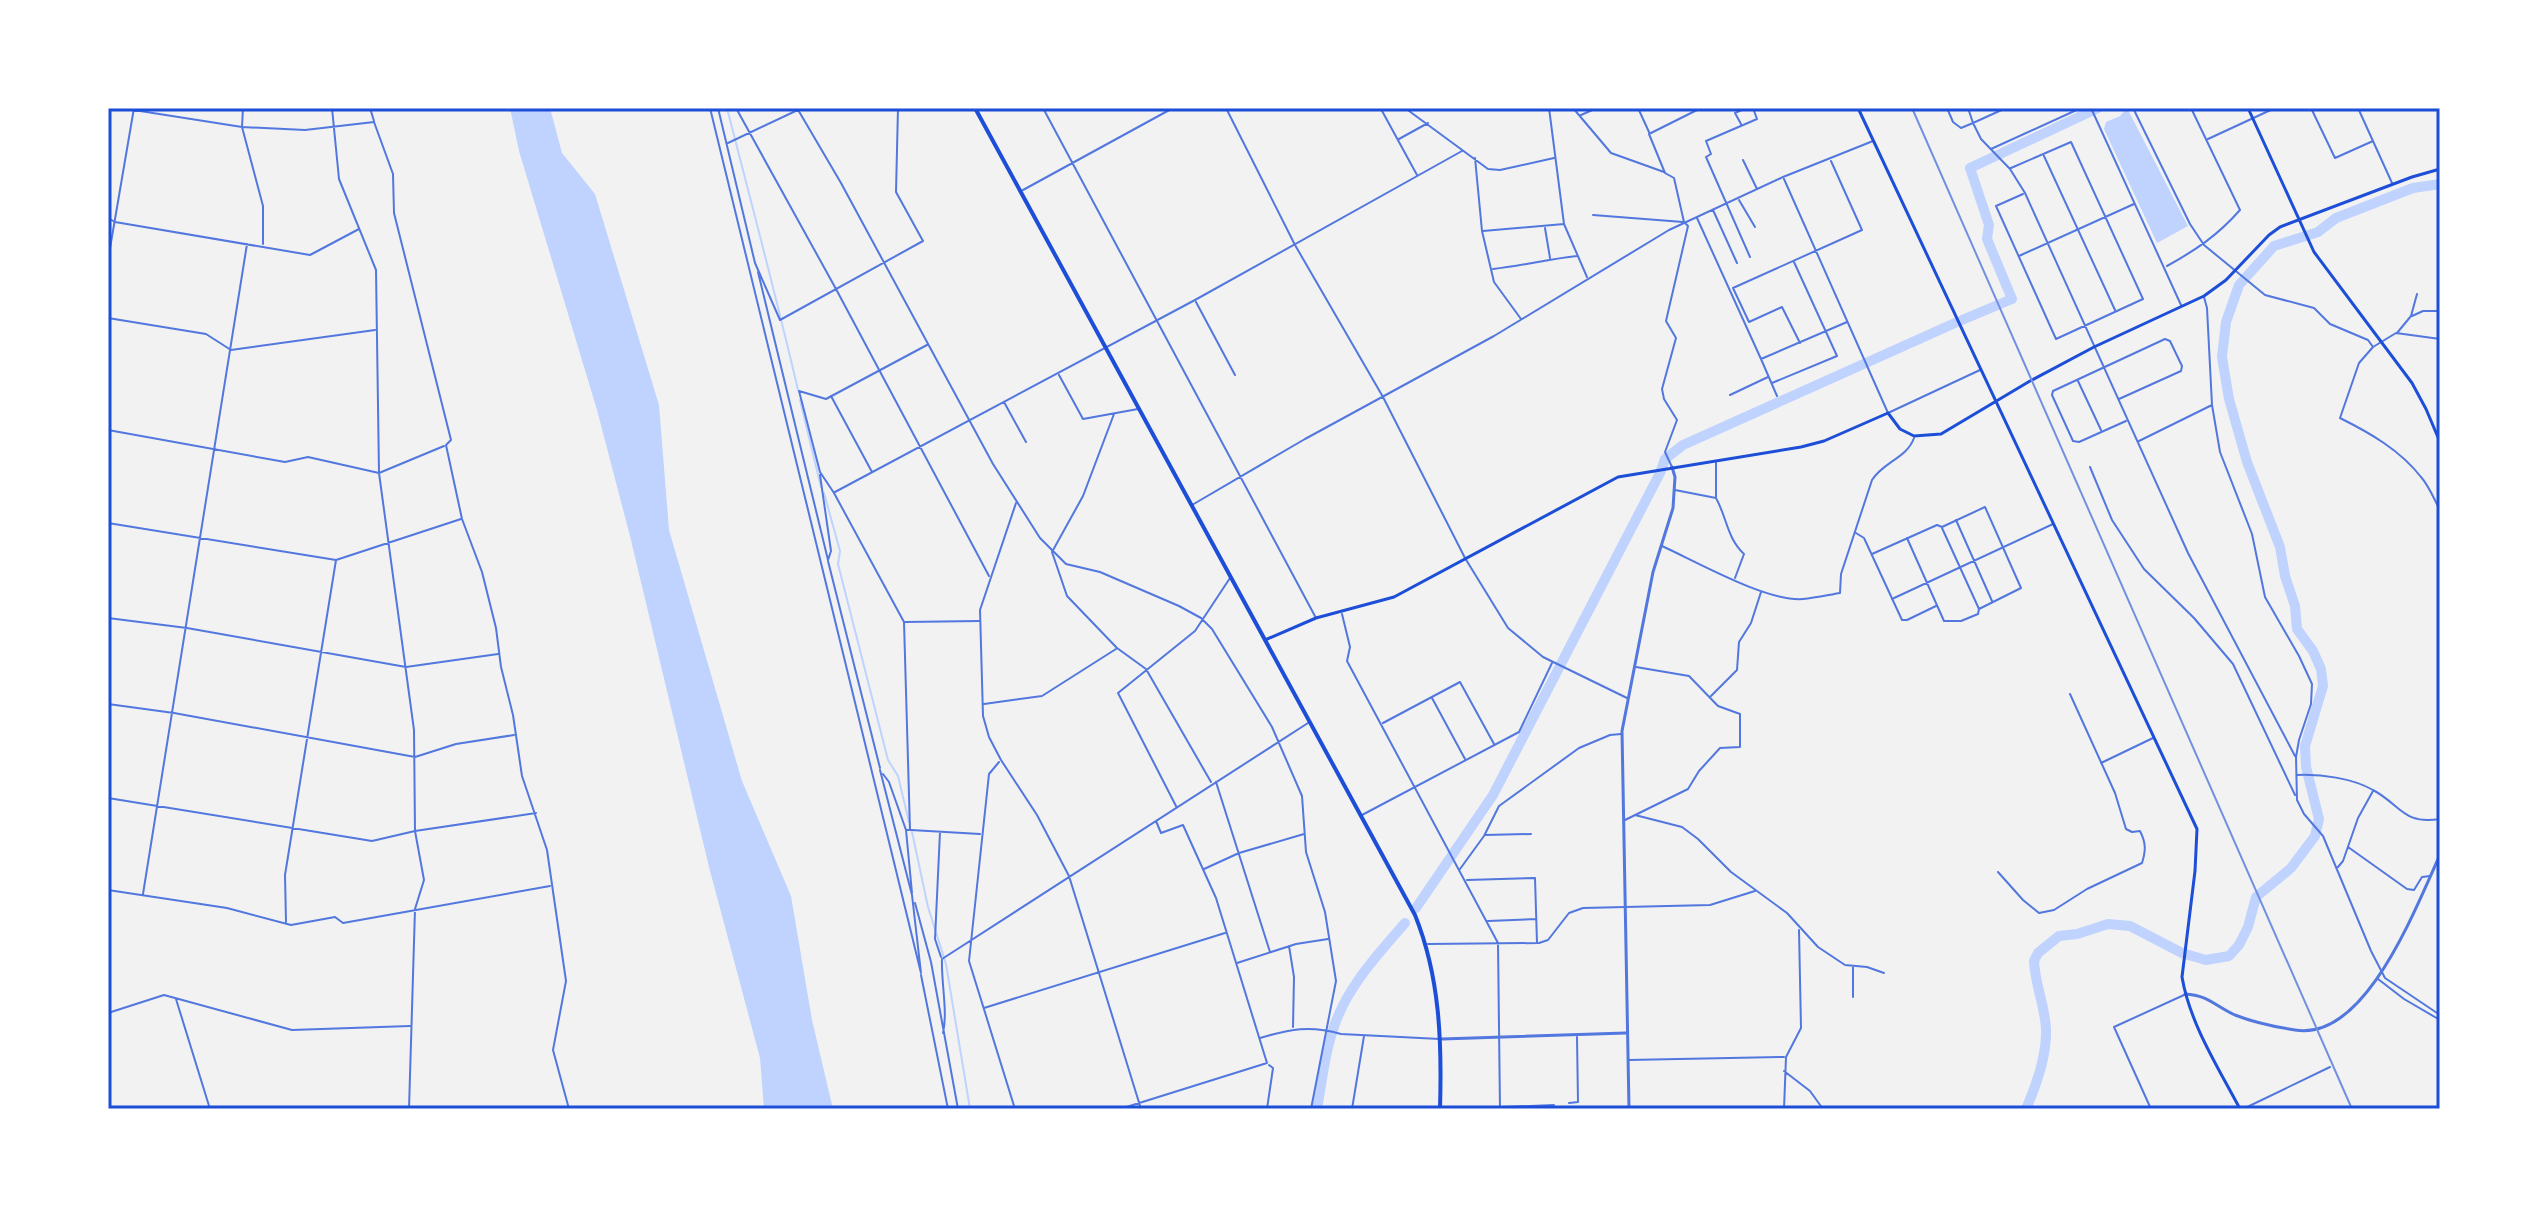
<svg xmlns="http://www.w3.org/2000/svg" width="2548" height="1217" font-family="Signika,sans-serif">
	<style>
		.water { fill: #bfd3fe }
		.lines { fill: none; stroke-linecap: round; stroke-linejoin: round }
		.stream { stroke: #bfd3fe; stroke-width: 2 }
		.river { stroke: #bfd3fe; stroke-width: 10 }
		.minor { stroke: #5277de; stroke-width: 2 }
		.tertiary { stroke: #5277de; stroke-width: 3 }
		.secondary { stroke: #1d4ed8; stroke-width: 3 }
		.trunk { stroke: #1d4ed8; stroke-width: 4 }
		.rail { stroke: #7290e2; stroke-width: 2 }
		.neatline { fill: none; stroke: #1d4ed8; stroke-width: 3 }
	</style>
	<rect width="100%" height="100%" fill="#f2f2f2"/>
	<path class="water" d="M510,108H550L562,153L595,194L659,405L669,530L742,781L791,896L812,1020L833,1109H764L760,1058L709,867L630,536L597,410L519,151Z
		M2127,108L2188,226L2157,243L2104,129L2106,122L2120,116Z"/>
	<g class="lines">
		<path class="stream" d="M727,108C751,202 776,295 798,390
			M800,400L821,487
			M824,493L840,551L838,564L888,760L898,776L909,822
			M912,832L928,907L946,964L970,1109"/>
		<path class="river" d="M1962,320L2012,299L1987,239L1989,225L1970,168L2098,108
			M1416,908L1493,795L1660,473L1665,459L1683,445L1955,323
			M1317,1109C1322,1081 1325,1051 1335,1024C1348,986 1379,953 1405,923
			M2026,1109C2036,1086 2047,1055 2046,1029C2045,1006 2035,985 2034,961L2038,953L2059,936L2077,934L2108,924L2130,926L2182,953L2206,960L2229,956L2239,945L2248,927L2256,897L2291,868L2315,836L2319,819L2306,767L2305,746L2323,686L2321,669L2313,651L2297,629L2295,606L2285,576L2280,547L2247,462L2229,399L2222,357L2226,322L2239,285L2274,246L2318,232L2336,218L2413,188L2440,184"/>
		<path class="minor" d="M121,108L242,127L305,130L374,122L393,174L394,213L451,440L446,445L462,519L482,572L496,628L501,667L513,715L522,776L547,850L566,981L553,1050L569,1109
			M243,108L242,127L263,206V244
			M332,108L339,179L376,270L379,473L414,730L415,831L424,880L415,909L409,1109
			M370,108L374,121
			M710,108L921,973L912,895L880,770
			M718,108L755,263L780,320L923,241L896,192L898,108
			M736,108L836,289L989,576
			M797,108L841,183L993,464L1040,538L1066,564L1100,572L1179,606L1201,618L1212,629L1272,727L1302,796L1306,852L1325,912L1336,981L1311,1109
			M1043,108L1316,618
			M1226,108L1295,245L1383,397L1465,558L1508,628L1543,657L1627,698
			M1405,108L1488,169L1500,170L1554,158
			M1549,108L1564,224L1587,277
			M1573,108L1611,153L1664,172
			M1638,108L1649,132
			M1947,108L1953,122L1961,128L1973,123L1968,108
			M2006,108L1973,123L1981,139L2010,169L2025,193L2188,553L2295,756
			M2091,108L2181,305
			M2133,108L2190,224L2204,245L2265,295L2314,308L2330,324L2368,340L2373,347
			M2311,108L2335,158L2373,141
			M2358,108L2392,183
			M1381,109L1417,175
			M1581,115L1597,108
			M1741,124L1735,113L1746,108
			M1399,139L1428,123
			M2208,139L2275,108
			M728,143L802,108
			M1991,149L2081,108
			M2044,156L2115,310
			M1475,158L1482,231L1494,282L1521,319
			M1743,160L1757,189
			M2011,168L2071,142L2143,299L2056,339L1996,206L2023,194
			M1784,179L1888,413L1980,370
			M1023,190L1173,108
			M1739,200L1755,227
			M1713,210L1737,263
			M1593,215L1683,222
			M108,218L115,222L310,255L359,229
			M1697,218L1761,359
			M1545,228L1550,258
			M1483,231L1564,224
			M2019,256L2134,204
			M1750,257L1706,157L1711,154L1706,141L1757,119L1753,108
			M108,260L134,108
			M2167,266C2196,250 2218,235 2240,210L2191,108
			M1493,269C1522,266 1548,259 1577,256
			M758,272L828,560L831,551L820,475
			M2204,297L2207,308L2212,405L2220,452L2252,534L2265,597L2299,656L2312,684L2311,704L2299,740L2296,757L2297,800L2304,814L2323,836L2371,951L2385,978L2440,1015
			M1196,302L1235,375
			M2412,316L2423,311H2438
			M108,318L206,334L231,350L375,330
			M2397,333L2411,316L2417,294
			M2440,339L2396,333L2373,347L2359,363L2340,418C2370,433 2400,450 2421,477C2429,486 2434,499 2440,510
			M1800,343L1782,307L1749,322L1733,288L1862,230L1831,161
			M1059,375L1083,419L1138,409
			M2078,381L2101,430
			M1772,383L1837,356L1794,262
			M1730,395L1768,377
			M831,396L872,472
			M1777,396L1761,359L1847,322
			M2119,399L2181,371L2182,366L2170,341L2165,339L2053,391L2052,395L2073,441L2079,442L2126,421
			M1004,402L1026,442
			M1114,414L1083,496L1052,552L1067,596L1117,648L1146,669L1211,782
			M108,430L285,462L308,457L379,473L444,446
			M2139,441L2212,405
			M1716,463V497
			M1672,467L1665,452L1677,420L1664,399L1662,389L1676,338L1666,321L1688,226L1684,222L1674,178L1665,173L1649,134L1701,108
			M2090,467L2112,520L2144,569L2194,618L2233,664L2295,795
			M1675,490L1716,498C1727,518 1727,538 1744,554L1735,578
			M835,492L1195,300L1462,151
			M1016,503L980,610L983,716L989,737L1001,760L1037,815L1069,876L1141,1109
			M1192,505L1305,439L1494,336L1669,230L1783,177L1873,141
			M1956,520L1992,601
			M108,523L336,560L461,519
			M1942,528L1979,609
			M1856,533L1864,538L1902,620H1907L1936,606
			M1662,546C1697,562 1767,602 1803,599C1815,598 1828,595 1840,593L1841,574L1872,480C1883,462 1907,458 1914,438
			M1872,554L1937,525L1942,527L1985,507L2021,588L1979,609L1978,614L1961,621H1944L1907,538
			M828,561L880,768
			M1892,599L2053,524
			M1342,614L1350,647L1347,661L1498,943L1500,1109
			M108,618L187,628L406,667L498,654
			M905,622L979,621
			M1710,697L1737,670L1739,642L1751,623L1761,592
			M1432,698L1465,759
			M108,704L174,713L415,757L456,744L514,735
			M984,704L1042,696L1116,649
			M1383,723L1460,682L1494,744
			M999,762L989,774L969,961L1015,1109
			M2101,763L2153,738
			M883,774L889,782L906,830
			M2297,775C2321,774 2352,778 2373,790C2401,805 2403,825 2440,819
			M1216,782L1270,952
			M108,798L372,841L415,831L536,813
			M1176,806L1118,693L1195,631L1230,578
			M1362,815L1519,732L1552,663
			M1635,815L1682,827L1698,839L1731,872L1787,913L1818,947L1845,965L1867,967L1884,973
			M1625,820L1688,789L1699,771L1720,748L1740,747V714L1718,706L1689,676L1636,667
			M911,830L980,834
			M940,832L935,939L941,957
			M1485,835L1531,834
			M2348,847L2407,889L2414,890L2422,877L2430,876
			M2338,867L2343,861L2358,818L2373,791
			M1204,869L1239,853L1304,834
			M1460,869L1484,836L1499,806L1579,748L1610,735L1621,734
			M1998,872L2023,900L2039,913L2054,910L2087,889L2142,863C2146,850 2146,843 2140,831L2132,832L2126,829L2115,793L2070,694
			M1467,880L1535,878L1537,943
			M108,890L227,908L291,925L335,917L343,923L550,886
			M912,893L906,830H910L904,622L834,493L820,472L799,391L826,399L927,345
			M143,894L247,244
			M915,903L931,962L958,1109
			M1488,921L1536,919
			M286,922L285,875L336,560
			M1428,944L1539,943L1548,940L1569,913L1583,908L1710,905L1755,891
			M1289,946L1294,977L1293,1027
			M1237,963L1296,944L1328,939
			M921,975L948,1109
			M2378,979L2404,999L2440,1020
			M1853,997V966
			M176,999L210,1109
			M984,1008L1225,933
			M108,1013L164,995L292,1030L410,1026
			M943,1033C948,1012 941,982 942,959L1308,723
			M1260,1038C1290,1029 1310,1025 1341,1034L1440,1039
			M1628,1060L1784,1057
			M1784,1071L1810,1091L1823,1109
			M1569,1103L1578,1102L1577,1037
			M1501,1107L1554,1105
			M1120,1109L1267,1063L1216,898L1183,825L1161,833L1156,821
			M1267,1109L1273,1068L1269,1065
			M1352,1109L1364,1036
			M1784,1109L1786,1057L1801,1028L1799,930
			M2151,1109L2114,1027L2184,995
			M2243,1109L2330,1067"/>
		<path class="tertiary" d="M2185,994C2208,995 2215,1006 2235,1015C2253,1022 2276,1027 2295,1030C2366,1042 2416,906 2440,855
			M1442,1039L1626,1033
			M1629,1109L1622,731L1653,572L1673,508L1675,477L1672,467"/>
		<path class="secondary" d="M1858,108L2197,829L2195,871L2182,977C2190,1024 2218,1067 2240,1109
			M2248,108L2314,252L2412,383L2426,409L2440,442
			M1265,640L1316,618L1394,597L1618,477L1801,447L1824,441L1888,413L1900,429L1914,436L1941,434L2030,381L2094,347L2204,296L2226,280L2269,235L2280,227L2412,177L2440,169"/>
		<path class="trunk" d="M975,108L1415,915C1440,977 1442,1042 1440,1109"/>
		<path class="rail" d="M1912,108L2352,1109"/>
	</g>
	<rect width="2548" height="1217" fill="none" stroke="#ffffff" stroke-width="220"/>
	<rect x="110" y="110" width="2328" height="997" class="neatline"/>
</svg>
